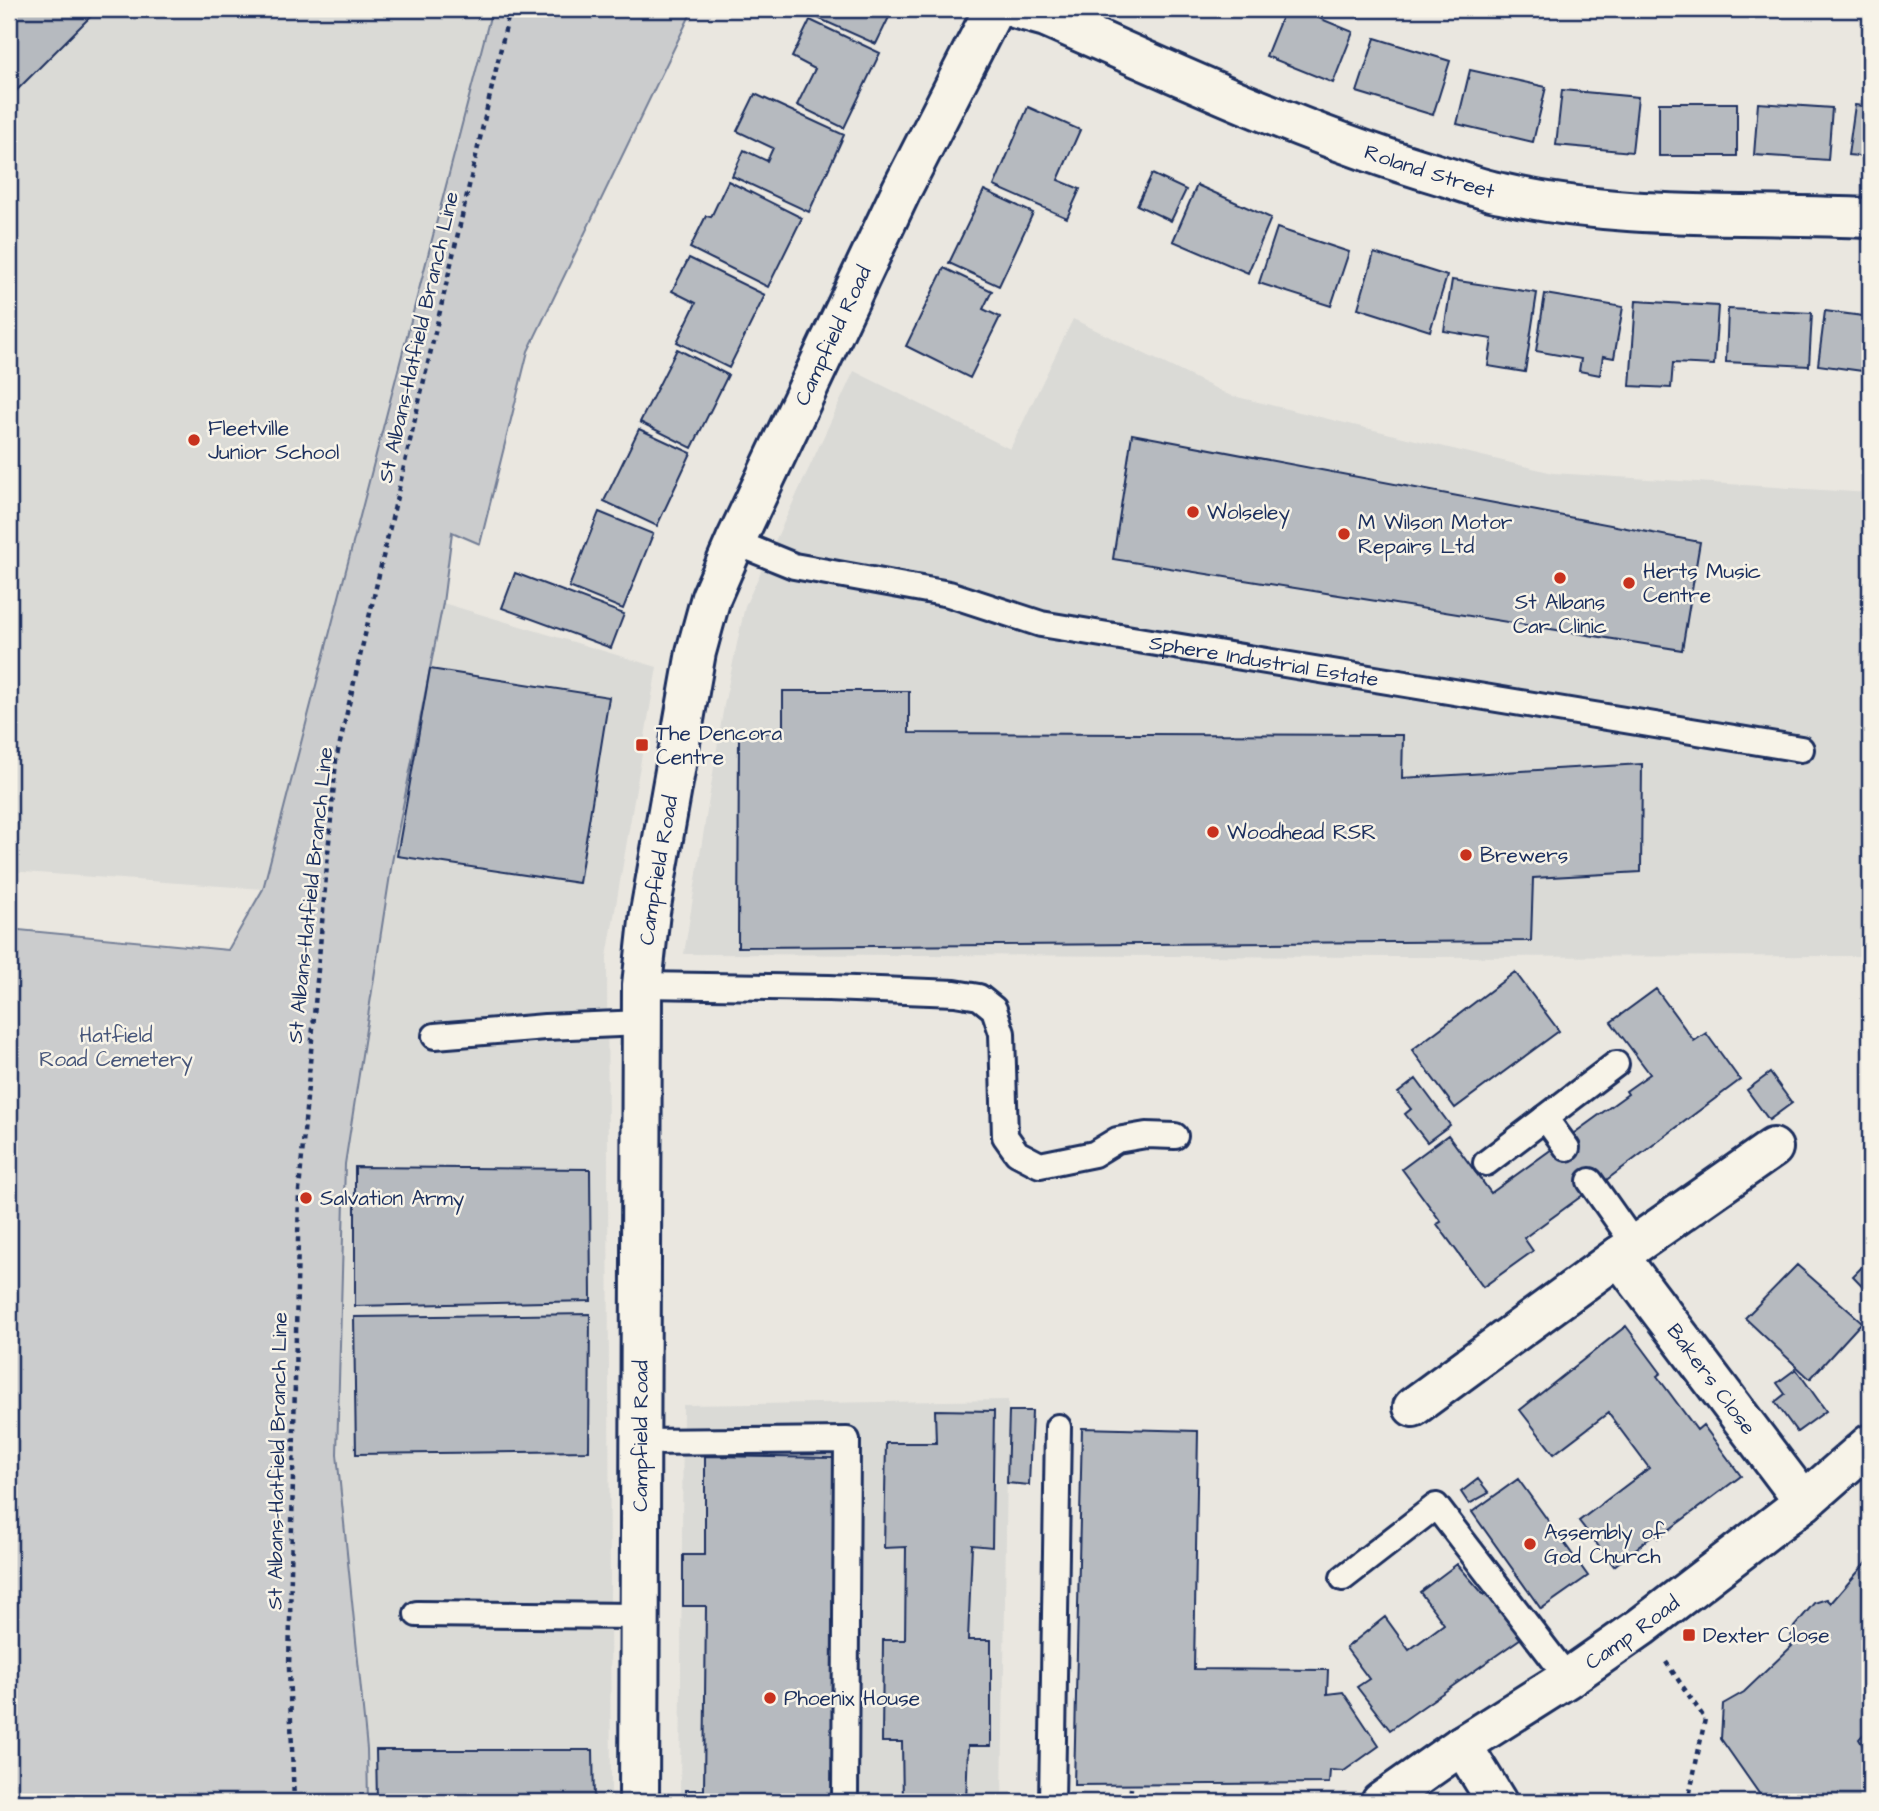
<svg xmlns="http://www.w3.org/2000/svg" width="1879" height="1811" font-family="'Architects Daughter',sans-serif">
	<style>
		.built { fill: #dadad6 }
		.green { fill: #cbcccd; stroke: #737e96; stroke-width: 2 }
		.building { fill: #b6babf; stroke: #1b2f5e; stroke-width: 2 }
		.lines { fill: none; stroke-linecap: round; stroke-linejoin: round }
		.service-casing { stroke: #1b2f5e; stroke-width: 30 }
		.minor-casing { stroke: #1b2f5e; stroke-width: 44 }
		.tertiary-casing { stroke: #1b2f5e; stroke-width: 44 }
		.path { stroke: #1b2f5e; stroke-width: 4.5; stroke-dasharray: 5 5; stroke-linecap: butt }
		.service { stroke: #f7f3e8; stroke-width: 24 }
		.minor { stroke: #f7f3e8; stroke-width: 38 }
		.tertiary { stroke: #f7f3e8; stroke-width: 38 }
		.poi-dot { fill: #c8321e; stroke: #f7f3e8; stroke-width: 2.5 }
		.labels { text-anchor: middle; stroke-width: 5; stroke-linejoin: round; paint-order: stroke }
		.street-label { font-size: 21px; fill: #1b2f5e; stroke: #f7f3e8 }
		.poi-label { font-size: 21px; fill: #1b2f5e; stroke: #f7f3e8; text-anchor: start }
		.park-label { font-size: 21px; fill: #47567a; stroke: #f7f3e8 }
	</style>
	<rect width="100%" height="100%" fill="#eae7e0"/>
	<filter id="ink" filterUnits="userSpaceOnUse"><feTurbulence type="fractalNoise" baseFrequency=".0143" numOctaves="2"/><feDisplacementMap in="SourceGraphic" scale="14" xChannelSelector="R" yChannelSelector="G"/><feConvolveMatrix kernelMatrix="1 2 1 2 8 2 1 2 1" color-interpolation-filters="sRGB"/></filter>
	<g filter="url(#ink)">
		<path class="built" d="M9,9H492L263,889L9,871Z
			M1073,319L1229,395L1553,473L1870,493V938L1867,956L1399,957L684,954L724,705L745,606L854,371L1010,449Z
			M443,603L657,667L607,957L611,1802H368L367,1749L337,1454L345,1164L392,862Z
			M1008,1400L1002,1802H680L683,1405Z"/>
		<path class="green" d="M492,9H693L528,351L480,544L452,532L443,603L392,862L345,1164L337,1454L367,1749L368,1802H9V929L228,950L263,889Z"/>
		<path class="building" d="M9,9H98L9,98Z
			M803,9H893L876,44L802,11Z
			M1285,9H1297L1353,32L1333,83L1266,56Z
			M810,20L880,53L844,128L797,105L815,69L792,57Z
			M1375,38L1450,61L1433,115L1357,92Z
			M1470,70L1546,87L1533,142L1457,124Z
			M1562,90L1638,97L1632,152L1556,145Z
			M755,94L844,135L809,212L732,176L744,150L767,161L773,148L737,131Z
			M1659,103H1737V156H1659Z
			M1758,103L1832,108L1828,160L1754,155Z
			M1855,105L1870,107V157L1848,155Z
			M1028,107L1080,130L1058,180L1080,189L1067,218L994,186Z
			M1152,174L1186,190L1171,221L1137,205Z
			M728,181L802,218L768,287L690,248L706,216L711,217Z
			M1197,185L1271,218L1248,273L1173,241Z
			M984,190L1033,213L999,286L949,263Z
			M1277,228L1349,252L1331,306L1259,283Z
			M1374,253L1447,276L1430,331L1358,308Z
			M689,258L765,295L729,368L677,342L696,303L672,291Z
			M944,268L992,291L983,309L1000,317L970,378L906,346Z
			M1452,280L1537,293L1525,372L1488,366L1492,339L1444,331Z
			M1545,294L1623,307L1614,358L1603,356L1600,375L1579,371L1581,359L1536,351Z
			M1636,301L1718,306L1714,365L1673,363L1671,388L1630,386Z
			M1728,309L1812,313L1809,366L1726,362Z
			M1825,311L1870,317V372L1818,365Z
			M677,349L728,375L692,448L640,422Z
			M639,429L691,453L657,526L604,501Z
			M1132,434L1700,542L1682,650L1113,559Z
			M599,512L653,534L623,609L569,587Z
			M515,573L624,614L611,648L502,608Z
			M430,669L609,697L579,883L397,856Z
			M783,691H909V733L1403,735L1402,778L1642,764L1641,872L1533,878L1531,941L738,947L739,733L783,732Z
			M1515,972L1559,1031L1455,1108L1412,1050Z
			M1656,989L1694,1041L1706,1033L1740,1080L1605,1181H1590L1579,1189L1583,1195L1524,1238L1533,1251L1483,1287L1437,1224L1441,1222L1402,1169L1448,1135L1491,1193L1628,1094L1626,1091L1650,1074L1611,1022Z
			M1770,1073L1792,1103L1769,1120L1747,1090Z
			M1416,1079L1450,1125L1427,1142L1405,1114L1411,1109L1398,1093Z
			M355,1167L590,1169L591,1301L355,1306Z
			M1870,1259V1294L1853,1276Z
			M1797,1265L1862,1322L1810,1379L1745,1318Z
			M590,1314L589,1451L356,1454L354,1317Z
			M1626,1326L1661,1373L1657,1376L1697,1430L1703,1425L1741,1476L1658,1538L1655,1534L1614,1566L1579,1521L1649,1468L1608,1413L1554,1454L1520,1410Z
			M1796,1369L1826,1411L1797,1432L1775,1402L1785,1394L1777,1383Z
			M935,1410L994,1411L992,1547L972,1545L968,1640H991V1746H968L966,1802H903L902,1742H882L883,1640H905L906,1547L884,1548L886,1443H936Z
			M1009,1411H1032L1029,1485L1007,1483Z
			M1082,1428L1198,1431L1194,1669L1328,1670L1327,1694L1343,1692L1379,1746L1344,1771L1330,1770L1329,1783L1074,1785Z
			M705,1456L835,1458V1802H686V1790H704L706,1606H683V1555H705Z
			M1478,1479L1489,1493L1469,1504L1461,1492Z
			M1518,1479L1588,1576L1541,1609L1472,1512Z
			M1870,1558V1727L1859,1739L1870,1757V1802H1765L1721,1739L1723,1704L1744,1692L1792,1646L1789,1643L1794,1627L1814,1603L1827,1599L1831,1603Z
			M1457,1564L1484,1595L1491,1590L1524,1636L1390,1730L1357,1687L1369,1679L1346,1648L1385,1617L1409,1650L1444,1624L1420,1592Z
			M376,1750H593L594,1802H377Z"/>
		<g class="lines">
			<g class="service-casing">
				<g id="service">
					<path id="s1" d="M735,542L794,566L949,594L1041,624L1801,749"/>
					<path d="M642,985L829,988L955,993L979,997L994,1009L1002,1033L1005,1136L1017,1153L1040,1165L1094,1154L1117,1140L1146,1135L1175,1136"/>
					<path d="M435,1036L545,1027L643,1023"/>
					<path d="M1545,1118L1567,1148"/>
					<path d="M1486,1163L1616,1064"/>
					<path d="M1590,1181L1635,1245"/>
					<path d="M639,1442L847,1440L845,1802"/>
					<path d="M1343,1578L1436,1506L1568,1678"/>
					<path d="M417,1614L639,1616"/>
					<path d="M1052,1802L1058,1427"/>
				</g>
			</g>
			<g class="minor-casing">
				<g id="minor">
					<path id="s2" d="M1017,9L1046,17C1175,73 1304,135 1440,175C1460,181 1480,189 1501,193C1622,221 1747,212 1870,218"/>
					<path id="s3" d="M1619,1256L1804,1502"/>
					<path d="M1413,1407L1619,1256L1773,1148"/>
					<path d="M1462,1745L1497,1802"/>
					<path id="s4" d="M639,1802L642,985L650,912L696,652L711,597L735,542L902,189L994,9"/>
				</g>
			</g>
			<g class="tertiary-casing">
				<g id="tertiary">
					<path id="s5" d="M1381,1802L1462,1745L1568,1678L1641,1627L1804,1502L1870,1444"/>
				</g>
			</g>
			<path class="path" d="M1666,1662L1705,1719L1688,1802
				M294,1802L289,1668L299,1191L336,760L510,9
				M1130,1802L1131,1788"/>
			<use href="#service" class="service"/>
			<use href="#minor" class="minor"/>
			<use href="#tertiary" class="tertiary"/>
		</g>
	</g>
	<g class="poi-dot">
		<circle cx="194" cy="440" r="7"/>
		<circle cx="1193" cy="512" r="7"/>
		<circle cx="1344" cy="534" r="7"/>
		<circle cx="1560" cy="578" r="7"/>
		<circle cx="1629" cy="583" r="7"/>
		<rect x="635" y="738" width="14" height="14" rx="3.5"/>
		<circle cx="1213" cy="832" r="7"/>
		<circle cx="1466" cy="855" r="7"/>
		<circle cx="306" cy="1198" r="7"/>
		<circle cx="1530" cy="1544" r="7"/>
		<rect x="1682" y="1628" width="14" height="14" rx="3.5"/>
		<circle cx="770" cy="1698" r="7"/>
	</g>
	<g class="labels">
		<g class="street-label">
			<text dy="7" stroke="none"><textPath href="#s2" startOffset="444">Roland Street</textPath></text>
			<text dy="7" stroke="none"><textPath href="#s4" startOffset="1500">Campfield Road</textPath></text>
			<text transform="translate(418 337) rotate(-77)" y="7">St Albans-Hatfield Branch Line</text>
			<text dy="7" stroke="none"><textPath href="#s1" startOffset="544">Sphere Industrial Estate</textPath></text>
			<text dy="7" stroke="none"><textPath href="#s4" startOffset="933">Campfield Road</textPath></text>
			<text transform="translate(310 895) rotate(-84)" y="7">St Albans-Hatfield Branch Line</text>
			<text dy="7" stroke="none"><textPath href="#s3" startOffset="154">Bakers Close</textPath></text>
			<text dy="7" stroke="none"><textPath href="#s4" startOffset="366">Campfield Road</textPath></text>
			<text transform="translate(277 1461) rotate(-89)" y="7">St Albans-Hatfield Branch Line</text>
			<text dy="7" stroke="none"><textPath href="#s5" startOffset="303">Camp Road</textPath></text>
		</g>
		<g class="poi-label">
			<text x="208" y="435">Fleetville<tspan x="208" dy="24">Junior School</tspan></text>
			<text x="1207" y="519">Wolseley</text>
			<text x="1358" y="529">M Wilson Motor<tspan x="1358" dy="24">Repairs Ltd</tspan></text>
			<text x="1643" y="578">Herts Music<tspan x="1643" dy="24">Centre</tspan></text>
			<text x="1560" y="609" text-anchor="middle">St Albans<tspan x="1560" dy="24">Car Clinic</tspan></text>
			<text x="656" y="740">The Dencora<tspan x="656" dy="24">Centre</tspan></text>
			<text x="1227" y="839">Woodhead RSR</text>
			<text x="1480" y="862">Brewers</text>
			<text x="320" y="1205">Salvation Army</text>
			<text x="1544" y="1539">Assembly of<tspan x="1544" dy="24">God Church</tspan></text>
			<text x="1703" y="1642">Dexter Close</text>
			<text x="784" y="1705">Phoenix House</text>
		</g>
		<g class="park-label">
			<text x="116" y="1042">Hatfield<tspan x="116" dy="24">Road Cemetery</tspan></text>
		</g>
	</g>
	<rect width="1879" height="1811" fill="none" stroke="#f7f3e8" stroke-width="35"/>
	<rect x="18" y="18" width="1844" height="1776" fill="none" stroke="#1b2f5e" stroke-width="2.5" filter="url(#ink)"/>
</svg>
